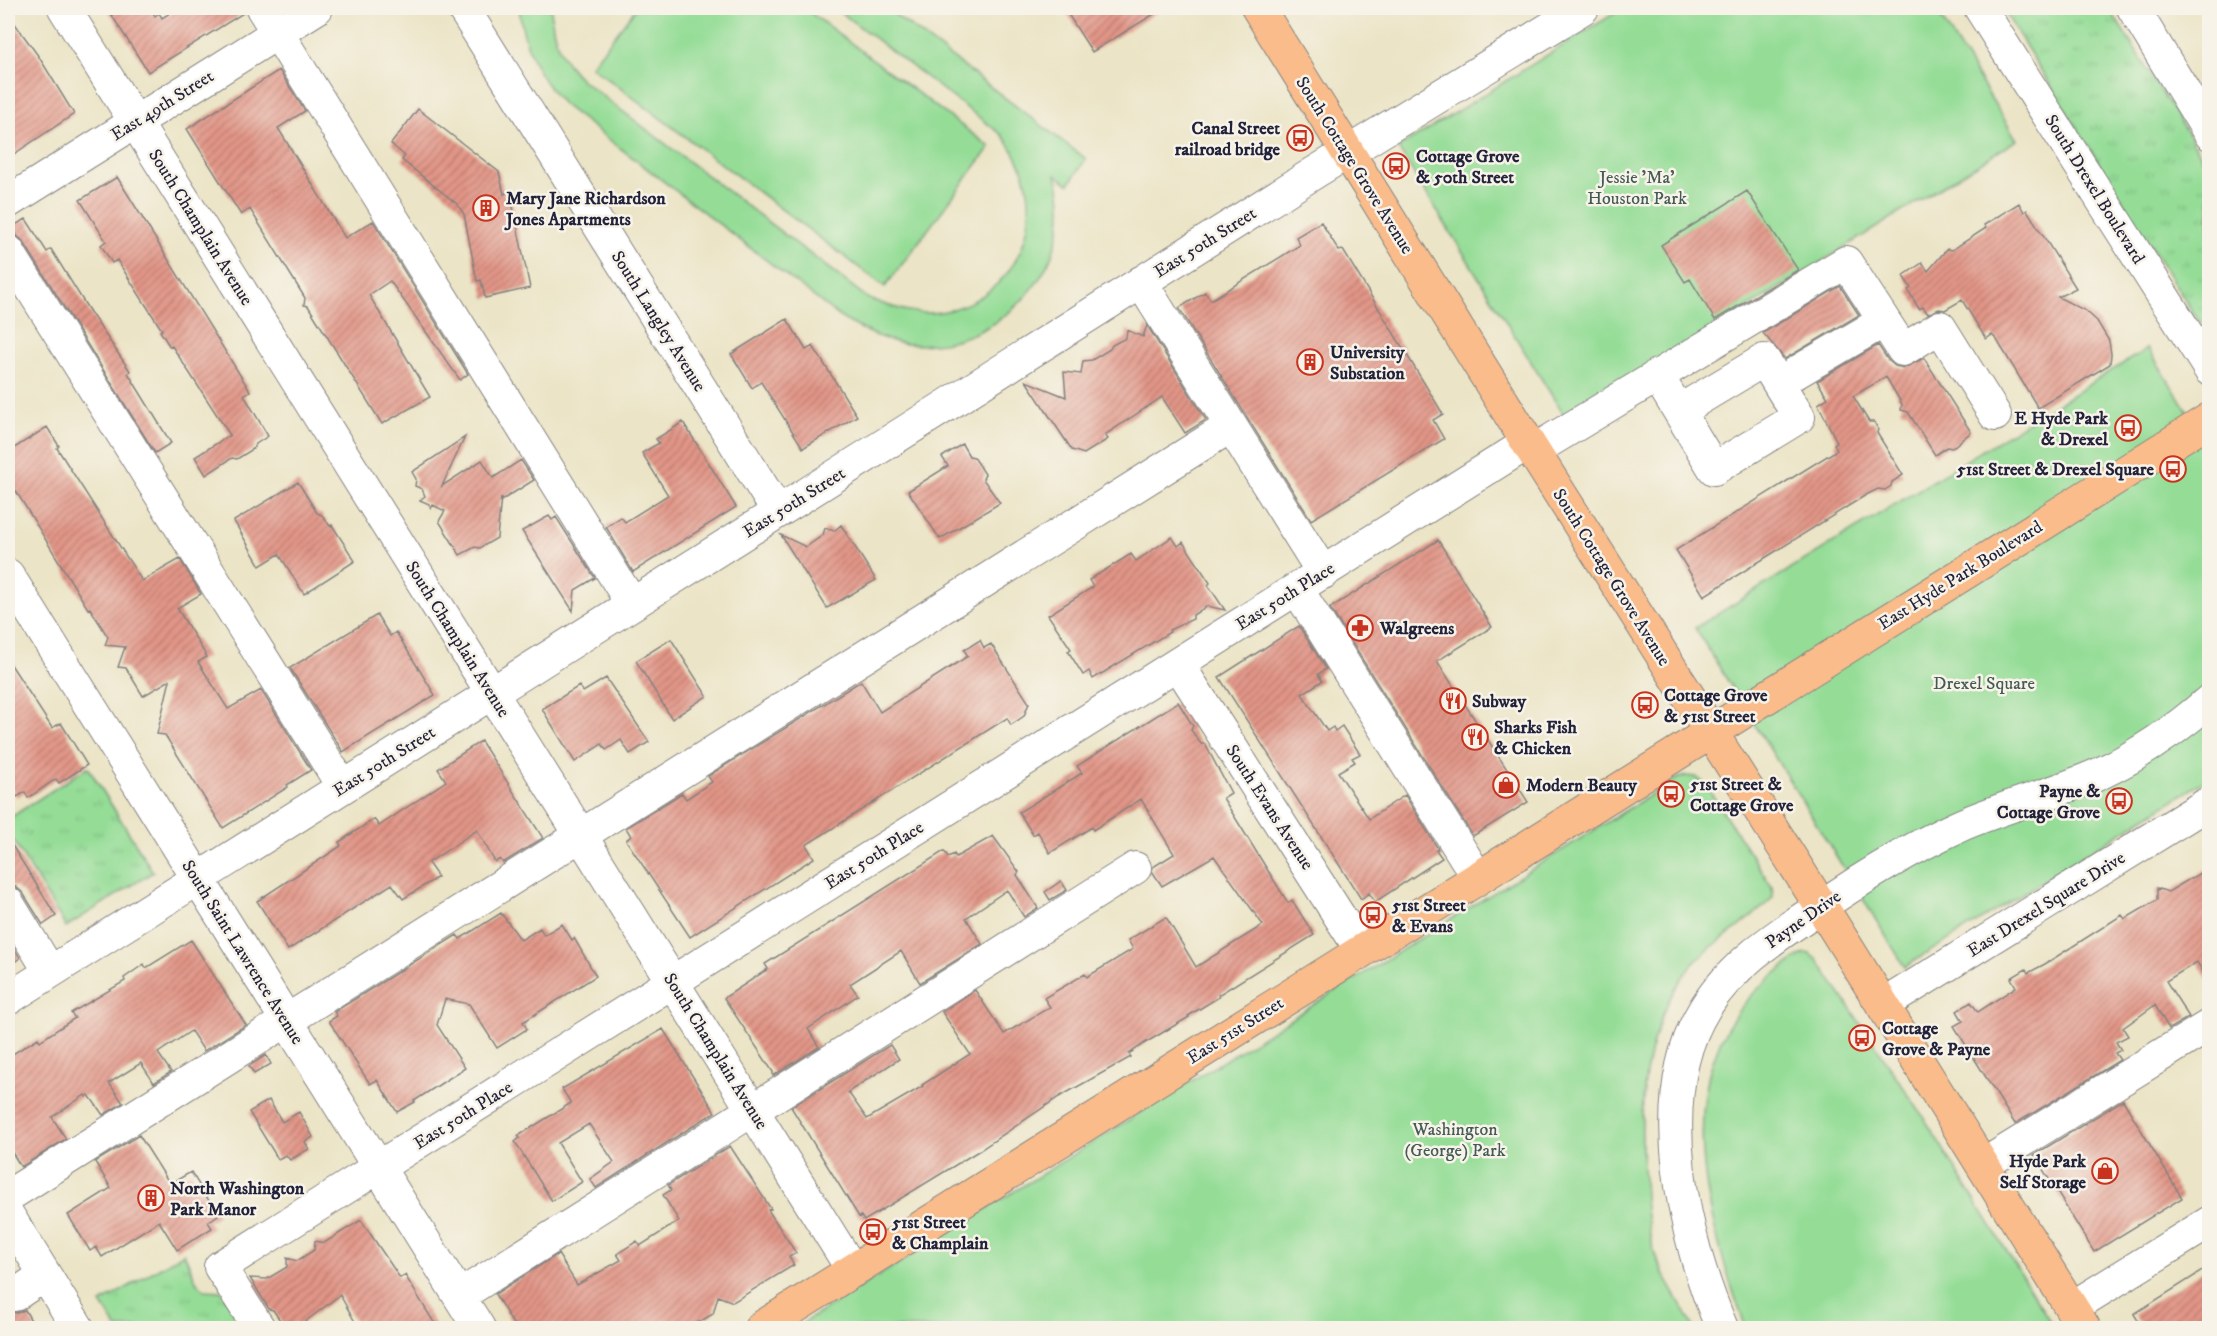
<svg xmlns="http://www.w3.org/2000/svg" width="2217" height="1336" font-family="'IM FELL DW Pica',serif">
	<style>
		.grass { fill: url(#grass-tufts); stroke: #5c8069; stroke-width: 1.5 }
		.park { fill: #95dd97; stroke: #5c8069; stroke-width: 1.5 }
		.building { fill: url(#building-hatch) }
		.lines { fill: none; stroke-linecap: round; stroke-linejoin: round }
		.minor-casing { stroke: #868380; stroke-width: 34 }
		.major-casing { stroke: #868380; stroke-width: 35 }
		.minor { stroke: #fff; stroke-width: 32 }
		.major { stroke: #f9bc8a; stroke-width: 33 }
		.labels { text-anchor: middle; stroke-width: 5; stroke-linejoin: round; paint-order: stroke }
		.street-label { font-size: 18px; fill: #22223b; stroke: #f7f3e8 }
		.poi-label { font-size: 18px; font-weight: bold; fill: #22223b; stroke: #f7f3e8; text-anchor: start }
		.park-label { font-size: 18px; fill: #445a57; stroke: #f7f3e8 }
	</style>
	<defs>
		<pattern id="grass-tufts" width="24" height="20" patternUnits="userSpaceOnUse" patternTransform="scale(1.5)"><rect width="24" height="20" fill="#95dd97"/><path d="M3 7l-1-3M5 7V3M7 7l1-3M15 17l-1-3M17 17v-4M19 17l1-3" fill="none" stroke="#80bd83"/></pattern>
		<pattern id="building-hatch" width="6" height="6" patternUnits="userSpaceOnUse" patternTransform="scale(1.5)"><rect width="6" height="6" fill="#e29687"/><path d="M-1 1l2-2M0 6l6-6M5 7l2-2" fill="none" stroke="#b77a70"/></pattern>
	</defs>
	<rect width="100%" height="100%" fill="#f7f3e8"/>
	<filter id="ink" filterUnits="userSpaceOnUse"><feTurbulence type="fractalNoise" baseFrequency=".0167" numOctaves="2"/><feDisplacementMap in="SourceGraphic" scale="12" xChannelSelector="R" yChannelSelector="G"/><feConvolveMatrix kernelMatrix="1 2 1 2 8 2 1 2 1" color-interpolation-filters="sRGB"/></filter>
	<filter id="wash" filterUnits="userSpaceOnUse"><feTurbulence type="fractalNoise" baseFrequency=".008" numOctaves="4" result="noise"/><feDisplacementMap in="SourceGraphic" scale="24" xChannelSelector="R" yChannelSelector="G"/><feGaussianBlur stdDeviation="1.35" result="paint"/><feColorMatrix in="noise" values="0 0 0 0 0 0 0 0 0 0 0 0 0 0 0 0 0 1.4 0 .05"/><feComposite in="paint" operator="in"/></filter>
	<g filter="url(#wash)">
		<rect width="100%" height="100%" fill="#ebe4c6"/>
		<path class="grass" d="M2002,8H2109L2209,168V334L2188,305Z
			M88,767L153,872L66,927L8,832V819Z
			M184,1253L196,1281L204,1290L222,1291L247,1328H117L101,1303Z"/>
		<path class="park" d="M519,8H551C552,38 560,60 583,81L869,299C894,308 919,317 946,311C1029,291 1055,197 1001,134L835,8H886L1086,159L1069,184L1056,175C1083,264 997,354 907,344C884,341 863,330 843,319L564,105C538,78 523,45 519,8Z
			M636,8H804L990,147L885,287L591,66Z
			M1623,8H1935L2017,140L1567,420L1398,148Z
			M2148,348L2209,446V778L1905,967L1695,628Z
			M1685,776L1696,777L1705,784L1772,887L1773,897C1747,926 1707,943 1684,975C1642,1036 1638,1109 1644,1180C1645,1202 1647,1226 1653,1248C1661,1276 1681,1302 1694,1328H795L1676,779Z
			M1805,953L1810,954L1817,959L1924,1118L2054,1328H1746C1706,1219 1663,1067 1768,980C1780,970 1791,960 1805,953Z"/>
		<g id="blocks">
			<path class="building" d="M107,8H150L155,16L159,13L162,18L178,8H244L245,12L148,72Z
				M1064,8H1164L1092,52Z
				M8,14L39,57L74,114L14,154L8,144Z
				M279,70L305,111L278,128L345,238L373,221L468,374L460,380L390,281L369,295L430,397L382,424L308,306L304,305L305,298L250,209L241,215L187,129Z
				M418,109L499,172L504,194L510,192L530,288L485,298L481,280L477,281L464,214L457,204L402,160L405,156L391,144Z
				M117,177L250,391L244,395L268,436L256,444L253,449L237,459L232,458L206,475L195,457L230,435L172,346L170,347L160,331L162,330L117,260L112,263L101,245L106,241L80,200Z
				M1747,191L1798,270L1715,320L1690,279L1685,282L1661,245Z
				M2019,203L2024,212L2027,210L2076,288L2058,297L2086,311L2097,321L2109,341L2111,354L2110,364L2038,408L1997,340L1992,335L1986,339L1962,300L1945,310L1939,309L1928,314L1923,307L1919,309L1908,290L1911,288L1903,276L1922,263L1928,271L1947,249L1952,250L1986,228L1984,225Z
				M26,219L47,252L51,249L90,312L130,371L128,373L171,443L155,453L23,241L17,236L13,226Z
				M1321,222L1339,251L1343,250L1443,414L1433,420L1444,439L1311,520L1179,308L1205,292L1211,300L1300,245L1296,237Z
				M1840,286L1859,315L1785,359L1763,333Z
				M787,319L806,350L813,346L857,416L803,448L761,382L752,388L731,354Z
				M1147,325L1206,420L1185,433L1162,397L1105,435L1108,439L1084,454L1072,450L1026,381L1066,397L1064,372L1081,374L1083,361L1092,360L1110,349L1112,345L1126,338L1127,330L1143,337Z
				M1878,345L1888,360L1895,366L1904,368L1924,358L1971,432L1952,448L1947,447L1935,455L1908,412L1901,410L1902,404L1886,377L1853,396L1869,422H1874L1878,429L1877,433L1903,475L1892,482L1891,486L1885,490L1878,489L1866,495L1704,596L1676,550L1837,450L1834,444L1837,442L1818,404L1828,398L1817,381Z
				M683,422L736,507L633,572L606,527L621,517L625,522L668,495L642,453L659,443L656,439Z
				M47,427L59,446L57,448L142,581L180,559L201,594L177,608L207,657L198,662L228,709L261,690L311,770L287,785L288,787L223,828L165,735L157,734L170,680L143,696L126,668L118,667L125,647L105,645L108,637L90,608L88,609L8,478V452Z
				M465,437L442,486L482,460L493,478L521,460L534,480L502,500L501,497L497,538L480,548L475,547L460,555L439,521L445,511L433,505L431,509L429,504L420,500L425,496L422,489L415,486L416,479L412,472Z
				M962,444L969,456L974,457L985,474L983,479L1000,503L940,539L908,491L948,466L942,457Z
				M298,482L317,513L322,515L330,526L332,525L355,561L304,594L279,554L260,566L234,521Z
				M549,516L552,520L556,517L595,578L575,590L573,611L522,531Z
				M841,525L876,580L827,608L781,535L806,547L823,535L825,528L834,531Z
				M1172,537L1178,546L1183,542L1210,583L1208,585L1225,610L1207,606L1193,615V619L1169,630L1170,632L1093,679L1089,671L1083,675L1068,651L1071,649L1048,615L1093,587L1089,580L1131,554L1136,561Z
				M1438,540L1492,627L1437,661L1528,802L1473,836L1330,608Z
				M377,615L390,636L396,632L435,695L343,752L290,668Z
				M1299,626L1326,669L1318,674L1322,681L1302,694L1327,731L1333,727L1335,731L1342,726L1360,754L1352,758L1355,762L1338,772L1369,819L1405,795L1438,849L1436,850L1442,858L1375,902L1369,893L1361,899L1219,677Z
				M671,639L707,696L672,719L636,661Z
				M980,640L984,648L991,644L1029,703L1024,716L1011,725L1007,718L806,845L814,858L690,937L626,840L631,836L626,828L682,793L686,799L712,782L708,776L861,681L880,712L968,656L964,650Z
				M8,660L52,728L61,723L87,765L59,783L56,779L28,798L25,792L17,797L8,782Z
				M606,678L649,742L630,754L621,740L606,750L602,744L575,762L542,709L579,686L583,692Z
				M1178,702L1193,726L1191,730L1201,744H1205L1231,793L1223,798L1288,903L1292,900L1314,935L1218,995L1219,997L1188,1016L1189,1017L1145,1043L1129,1054L1131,1057L1059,1097L980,1150L864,1221L861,1216L859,1217L791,1107L890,1045L899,1059L848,1092L867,1119L923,1086L922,1085L970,1054L942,1012L975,990L1004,1034L1050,1007L1044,998L1085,974L1087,977L1133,949L1128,940L1166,917L1196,967L1263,925L1214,856L1162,886L1152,871L1153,867L1174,854L1141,799L1093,830L1092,827L1050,853L1038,832L1033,835L1019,812L1082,773L1077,766Z
				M481,741L543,838L503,863L500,859L495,862L477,830L428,863L438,877L403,899L392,884L288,950L257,901L341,846L339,842L374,819L379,826L446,781L438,769Z
				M993,836L1019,872L1017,875L1038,908L1024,917L1007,890L966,918L982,944L920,983L901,951L850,984L858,995L808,1029L819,1047L773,1076V1072L724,998L768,969L765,964L944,851L948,857L954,854L956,857Z
				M8,839L56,916L43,925L23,893L16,887L8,885Z
				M2210,867V983L2197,962L2166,981L2189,1017L2169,1029L2155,1005L2123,1028L2128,1036L2116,1042L2121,1050L2115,1053L2120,1060L2015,1124L1954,1026L1963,1021L1957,1011L1971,1002L1978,1012L2016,987L2011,978L2026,969L2028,973L2045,964L2122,915L2125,919L2157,900V888L2168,892Z
				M1061,881L1067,890L1050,900L1045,892Z
				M501,913L521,940L540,928L544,935L562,924L572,940L574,938L596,976L523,1022L527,1029L497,1048L469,1004L445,999L437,1025L465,1068L414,1101L415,1102L397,1112L377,1080L370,1084L329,1021L337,1016L334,1012L457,935L460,939Z
				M8,937L20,958L8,966Z
				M191,940L246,1025L204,1051L191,1031L158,1053L171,1072L154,1083L141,1063L109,1083L123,1103L103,1115L89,1095L86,1097L85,1095L52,1117L66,1139L21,1167L8,1146V1057L38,1038L40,1041L75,1018L71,1013L125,981L124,978L144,964L146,968Z
				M663,1029L715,1112L596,1188L590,1179L614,1162L589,1124L558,1143L582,1182L552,1201L515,1142L520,1138L518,1136L571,1103L562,1089Z
				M266,1055L271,1064L254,1074L249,1066Z
				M269,1100L282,1122L299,1112L313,1137L305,1142L309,1149L290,1160L286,1155L278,1159L249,1112Z
				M2123,1100L2182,1198L2094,1252L2034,1155Z
				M139,1135L170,1184L191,1172L218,1215L208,1222L212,1228L177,1250L159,1221L102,1257L96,1247L90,1251L68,1215L111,1188L95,1162Z
				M730,1146L771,1209L768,1210L796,1253L789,1257L794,1265L733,1302L718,1296L713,1314L687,1329H516L495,1294L558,1254L577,1285L621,1260L617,1254L637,1241L640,1246L679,1221L663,1195L671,1190L668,1185Z
				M361,1220L400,1278L405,1275L438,1329H359L340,1295L302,1324L297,1325L295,1323L286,1329L273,1310L269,1309L250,1278L267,1279L287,1267V1258L297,1261L314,1250L315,1241L324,1243Z
				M2210,1266V1329H2143L2134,1314Z
				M25,1310L36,1329H8V1311L17,1313Z"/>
		</g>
	</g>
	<g filter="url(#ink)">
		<use href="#blocks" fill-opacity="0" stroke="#868380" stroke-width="1.5"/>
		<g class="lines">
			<g class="minor-casing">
				<path id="minor" d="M64,8L853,1271
					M262,8L632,604
					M463,8L778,512
					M1980,8L2210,370
					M2133,8L2210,134
					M8,202L317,8
					M8,251L343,787
					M1141,282L1323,573
					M1797,372L1884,321
					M1657,375L1714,469L1799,417L1764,360L1679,411
					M1533,451L1846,262L1903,350L1940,327L1995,415
					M8,575L479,1328
					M1297,589L1478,878
					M1178,664L1361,950
					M8,903L50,972
					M8,999L1314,173L1583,8
					M1883,1005L2210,802
					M1983,1165L2210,1025
					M8,1196L1231,426
					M8,1215L78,1328
					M15,1295L45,1275
					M459,1296L1135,868
					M2071,1308L2210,1222
					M259,1328L220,1267L1528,443
					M1722,1328C1684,1240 1650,1096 1705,1008C1732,964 1778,935 1820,907C1864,877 1909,849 1957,827C2004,806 2055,794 2101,773C2141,754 2177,729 2210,700"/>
			</g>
			<g class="major-casing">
				<path id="major" d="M1258,8L1533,451L1821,906L2084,1328
					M761,1328L2210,419"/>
			</g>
			<use href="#minor" class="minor"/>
			<use href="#major" class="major"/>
		</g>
	</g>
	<defs>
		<g id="bus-ring" transform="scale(1.35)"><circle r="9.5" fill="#f7f3e8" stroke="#c8321e" stroke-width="1.5"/><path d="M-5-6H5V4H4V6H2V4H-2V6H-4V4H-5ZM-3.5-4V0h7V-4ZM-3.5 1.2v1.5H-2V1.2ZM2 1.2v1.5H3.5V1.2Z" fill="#c8321e"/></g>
		<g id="building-ring" transform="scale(1.35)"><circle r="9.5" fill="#f7f3e8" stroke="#c8321e" stroke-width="1.5"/><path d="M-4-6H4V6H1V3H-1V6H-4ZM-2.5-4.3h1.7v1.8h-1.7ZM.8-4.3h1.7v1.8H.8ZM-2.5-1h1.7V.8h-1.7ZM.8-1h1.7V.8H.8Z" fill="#c8321e"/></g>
		<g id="pharmacy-ring" transform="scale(1.35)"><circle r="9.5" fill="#f7f3e8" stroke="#c8321e" stroke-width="1.5"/><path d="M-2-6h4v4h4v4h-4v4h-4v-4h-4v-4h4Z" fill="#c8321e"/></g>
		<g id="restaurant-ring" transform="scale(1.35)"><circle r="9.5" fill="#f7f3e8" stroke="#c8321e" stroke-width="1.5"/><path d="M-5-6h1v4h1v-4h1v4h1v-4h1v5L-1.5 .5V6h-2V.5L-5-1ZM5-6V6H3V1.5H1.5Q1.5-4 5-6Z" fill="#c8321e"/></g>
		<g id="shop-ring" transform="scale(1.35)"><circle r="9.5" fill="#f7f3e8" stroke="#c8321e" stroke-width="1.5"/><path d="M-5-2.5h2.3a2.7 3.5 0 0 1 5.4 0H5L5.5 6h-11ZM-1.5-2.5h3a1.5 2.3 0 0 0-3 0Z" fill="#c8321e"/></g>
	</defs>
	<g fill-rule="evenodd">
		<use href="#bus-ring" x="1300" y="138"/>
		<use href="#bus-ring" x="1396" y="166"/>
		<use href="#building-ring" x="486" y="208"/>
		<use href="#building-ring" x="1310" y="362"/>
		<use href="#bus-ring" x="2128" y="428"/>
		<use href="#bus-ring" x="2173" y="469"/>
		<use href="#pharmacy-ring" x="1360" y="628"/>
		<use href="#restaurant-ring" x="1453" y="701"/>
		<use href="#bus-ring" x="1645" y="705"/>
		<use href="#restaurant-ring" x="1475" y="737"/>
		<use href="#shop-ring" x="1506" y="785"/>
		<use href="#bus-ring" x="1671" y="794"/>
		<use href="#bus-ring" x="2119" y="801"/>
		<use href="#bus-ring" x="1373" y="915"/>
		<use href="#bus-ring" x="1862" y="1038"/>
		<use href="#shop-ring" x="2105" y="1171"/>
		<use href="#building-ring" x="151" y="1198"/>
		<use href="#bus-ring" x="873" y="1232"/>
	</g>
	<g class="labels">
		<g class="street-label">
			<text transform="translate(162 105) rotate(-32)" y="6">East 49th Street</text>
			<text transform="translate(1355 165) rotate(58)" y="6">South Cottage Grove Avenue</text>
			<text transform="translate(2095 189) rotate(58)" y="6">South Drexel Boulevard</text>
			<text transform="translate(201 227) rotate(58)" y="6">South Champlain Avenue</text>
			<text transform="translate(1205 242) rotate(-32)" y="6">East 50th Street</text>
			<text transform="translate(659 321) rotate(58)" y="6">South Langley Avenue</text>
			<text transform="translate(794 502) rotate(-32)" y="6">East 50th Street</text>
			<text transform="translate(1960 575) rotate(-32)" y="6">East Hyde Park Boulevard</text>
			<text transform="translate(1612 577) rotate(58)" y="6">South Cottage Grove Avenue</text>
			<text transform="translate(1285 596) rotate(-32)" y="6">East 50th Place</text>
			<text transform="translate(458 639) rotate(58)" y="6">South Champlain Avenue</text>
			<text transform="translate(384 761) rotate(-32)" y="6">East 50th Street</text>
			<text transform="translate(1270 807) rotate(57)" y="6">South Evans Avenue</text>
			<text transform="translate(874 855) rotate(-32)" y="6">East 50th Place</text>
			<text transform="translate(2046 904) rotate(-32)" y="6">East Drexel Square Drive</text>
			<text transform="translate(1803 919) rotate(-35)" y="6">Payne Drive</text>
			<text transform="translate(243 952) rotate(58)" y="6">South Saint Lawrence Avenue</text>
			<text transform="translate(1235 1030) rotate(-32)" y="6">East 51st Street</text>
			<text transform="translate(716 1051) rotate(58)" y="6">South Champlain Avenue</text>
			<text transform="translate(463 1115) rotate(-32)" y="6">East 50th Place</text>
		</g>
		<g class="poi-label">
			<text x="1280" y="134" text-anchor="end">Canal Street<tspan x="1280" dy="21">railroad bridge</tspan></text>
			<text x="1416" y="162">Cottage Grove<tspan x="1416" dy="21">&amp; 50th Street</tspan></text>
			<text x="506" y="204">Mary Jane Richardson<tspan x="506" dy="21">Jones Apartments</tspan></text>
			<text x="1330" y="358">University<tspan x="1330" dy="21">Substation</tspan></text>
			<text x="2108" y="424" text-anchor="end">E Hyde Park<tspan x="2108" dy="21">&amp; Drexel</tspan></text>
			<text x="2154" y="475" text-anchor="end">51st Street &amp; Drexel Square</text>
			<text x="1380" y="634">Walgreens</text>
			<text x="1664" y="701">Cottage Grove<tspan x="1664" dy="21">&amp; 51st Street</tspan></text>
			<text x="1472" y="707">Subway</text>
			<text x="1494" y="733">Sharks Fish<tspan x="1494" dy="21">&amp; Chicken</tspan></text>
			<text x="1690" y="790">51st Street &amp;<tspan x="1690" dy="21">Cottage Grove</tspan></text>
			<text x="1526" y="791">Modern Beauty</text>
			<text x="2100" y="797" text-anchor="end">Payne &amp;<tspan x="2100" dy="21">Cottage Grove</tspan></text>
			<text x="1392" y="911">51st Street<tspan x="1392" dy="21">&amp; Evans</tspan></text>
			<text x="1882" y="1034">Cottage<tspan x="1882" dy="21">Grove &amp; Payne</tspan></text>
			<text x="2086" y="1167" text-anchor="end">Hyde Park<tspan x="2086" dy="21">Self Storage</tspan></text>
			<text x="170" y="1194">North Washington<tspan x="170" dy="21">Park Manor</tspan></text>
			<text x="892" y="1228">51st Street<tspan x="892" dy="21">&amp; Champlain</tspan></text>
		</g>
		<g class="park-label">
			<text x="1637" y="183">Jessie 'Ma'<tspan x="1637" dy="21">Houston Park</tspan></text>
			<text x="1984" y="689">Drexel Square</text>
			<text x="1455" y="1135">Washington<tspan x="1455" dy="21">(George) Park</tspan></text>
		</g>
	</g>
	<rect width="2217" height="1336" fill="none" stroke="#f7f3e8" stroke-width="30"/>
</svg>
